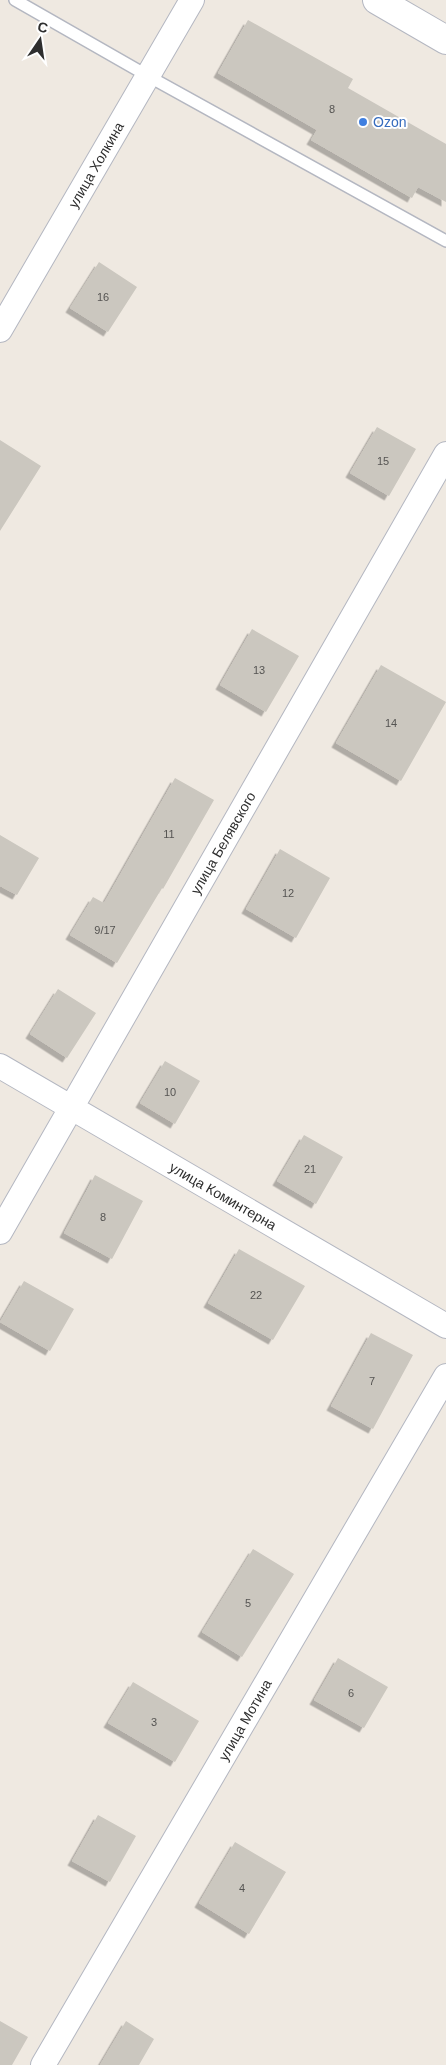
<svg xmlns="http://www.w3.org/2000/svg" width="446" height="2065" font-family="Arial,sans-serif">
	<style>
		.building { fill: #cbc7bf; filter: url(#shadow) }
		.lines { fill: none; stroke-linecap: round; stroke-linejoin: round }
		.service-casing { stroke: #b4b7c1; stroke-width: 14 }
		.minor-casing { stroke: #b4b7c1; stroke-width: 26 }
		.secondary-casing { stroke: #b4b7c1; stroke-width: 30 }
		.service { stroke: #fff; stroke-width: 11 }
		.minor { stroke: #fff; stroke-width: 24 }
		.secondary { stroke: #fff; stroke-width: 28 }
		.shop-dot { fill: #3f7fe0; stroke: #fff; stroke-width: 2 }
		.labels { text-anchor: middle; stroke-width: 4; stroke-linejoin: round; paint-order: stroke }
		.number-label { font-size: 11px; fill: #555452 }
		.shop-label { font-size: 14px; fill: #366cbe; stroke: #fff; text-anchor: start }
		.street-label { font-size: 14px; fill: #2e2e2e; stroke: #fff }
	</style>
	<defs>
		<filter id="shadow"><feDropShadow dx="-4.5" dy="4.5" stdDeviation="0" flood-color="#0004"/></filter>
	</defs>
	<rect width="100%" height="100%" fill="#efe9e1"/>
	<path class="building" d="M248,20L353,79L348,88L446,144V202L418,187L412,198L311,140L317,130L218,73Z
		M99,262L137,287L108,332L70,308Z
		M377,427L416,449L389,496L350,473Z
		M0,440L41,466L0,531Z
		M252,629L299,656L266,712L220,685Z
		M381,665L446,702L401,781L336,743Z
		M175,778L214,800L163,889L162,888L117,963L70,935L93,897L104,903Z
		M0,835L39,858L17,895L0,886Z
		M280,849L330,878L296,938L246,909Z
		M58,989L96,1013L67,1058L30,1034Z
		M165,1061L200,1081L175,1124L140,1103Z
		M304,1135L343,1157L316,1204L277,1181Z
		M95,1175L143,1201L112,1259L64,1233Z
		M239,1249L305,1286L273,1340L208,1303Z
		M24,1281L74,1309L50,1351L0,1322Z
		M371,1333L413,1355L373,1429L331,1406Z
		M253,1549L294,1574L242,1657L202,1632Z
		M338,1658L388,1687L364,1728L314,1700Z
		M133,1682L199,1721L175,1762L108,1723Z
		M98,1815L136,1836L110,1882L72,1861Z
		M235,1842L286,1872L249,1934L199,1903Z
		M0,2021L28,2037L12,2065H0Z
		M126,2021L154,2039L139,2065H100Z"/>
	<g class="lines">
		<g class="service-casing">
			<path id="service" d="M15,0L148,76L446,241"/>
		</g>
		<g class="minor-casing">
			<path id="minor" d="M0,330L192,0
				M0,1066L446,1326
				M0,1232L446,454
				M43,2065L446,1376"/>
		</g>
		<g class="secondary-casing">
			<path id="secondary" d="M377,0L446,40"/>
		</g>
		<use href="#service" class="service"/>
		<use href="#minor" class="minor"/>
		<use href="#secondary" class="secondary"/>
	</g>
	<circle class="shop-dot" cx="363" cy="122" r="5"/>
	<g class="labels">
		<g class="number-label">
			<text x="332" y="113">8</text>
			<text x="103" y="301">16</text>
			<text x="383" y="465">15</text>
			<text x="259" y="674">13</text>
			<text x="391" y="727">14</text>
			<text x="169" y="838">11</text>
			<text x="288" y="897">12</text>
			<text x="105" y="934">9/17</text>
			<text x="170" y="1096">10</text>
			<text x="310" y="1173">21</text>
			<text x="103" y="1221">8</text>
			<text x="256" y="1299">22</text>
			<text x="372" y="1385">7</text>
			<text x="248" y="1607">5</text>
			<text x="351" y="1697">6</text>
			<text x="154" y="1726">3</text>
			<text x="242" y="1892">4</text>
		</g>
		<g class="shop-label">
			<text x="373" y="127">Ozon</text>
		</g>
		<g class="street-label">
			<text transform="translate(96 165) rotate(-60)" y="5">улица Холкина</text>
			<text transform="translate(223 843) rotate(-60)" y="5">улица Белявского</text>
			<text transform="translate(223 1196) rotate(30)" y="5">улица Коминтерна</text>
			<text transform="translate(245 1720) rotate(-60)" y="5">улица Мотина</text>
		</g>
	</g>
	<g transform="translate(40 40) rotate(13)" stroke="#ffffff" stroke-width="4" paint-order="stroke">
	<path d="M0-4L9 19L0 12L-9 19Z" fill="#2e2e2e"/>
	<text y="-8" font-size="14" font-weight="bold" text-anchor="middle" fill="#2e2e2e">С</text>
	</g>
</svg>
